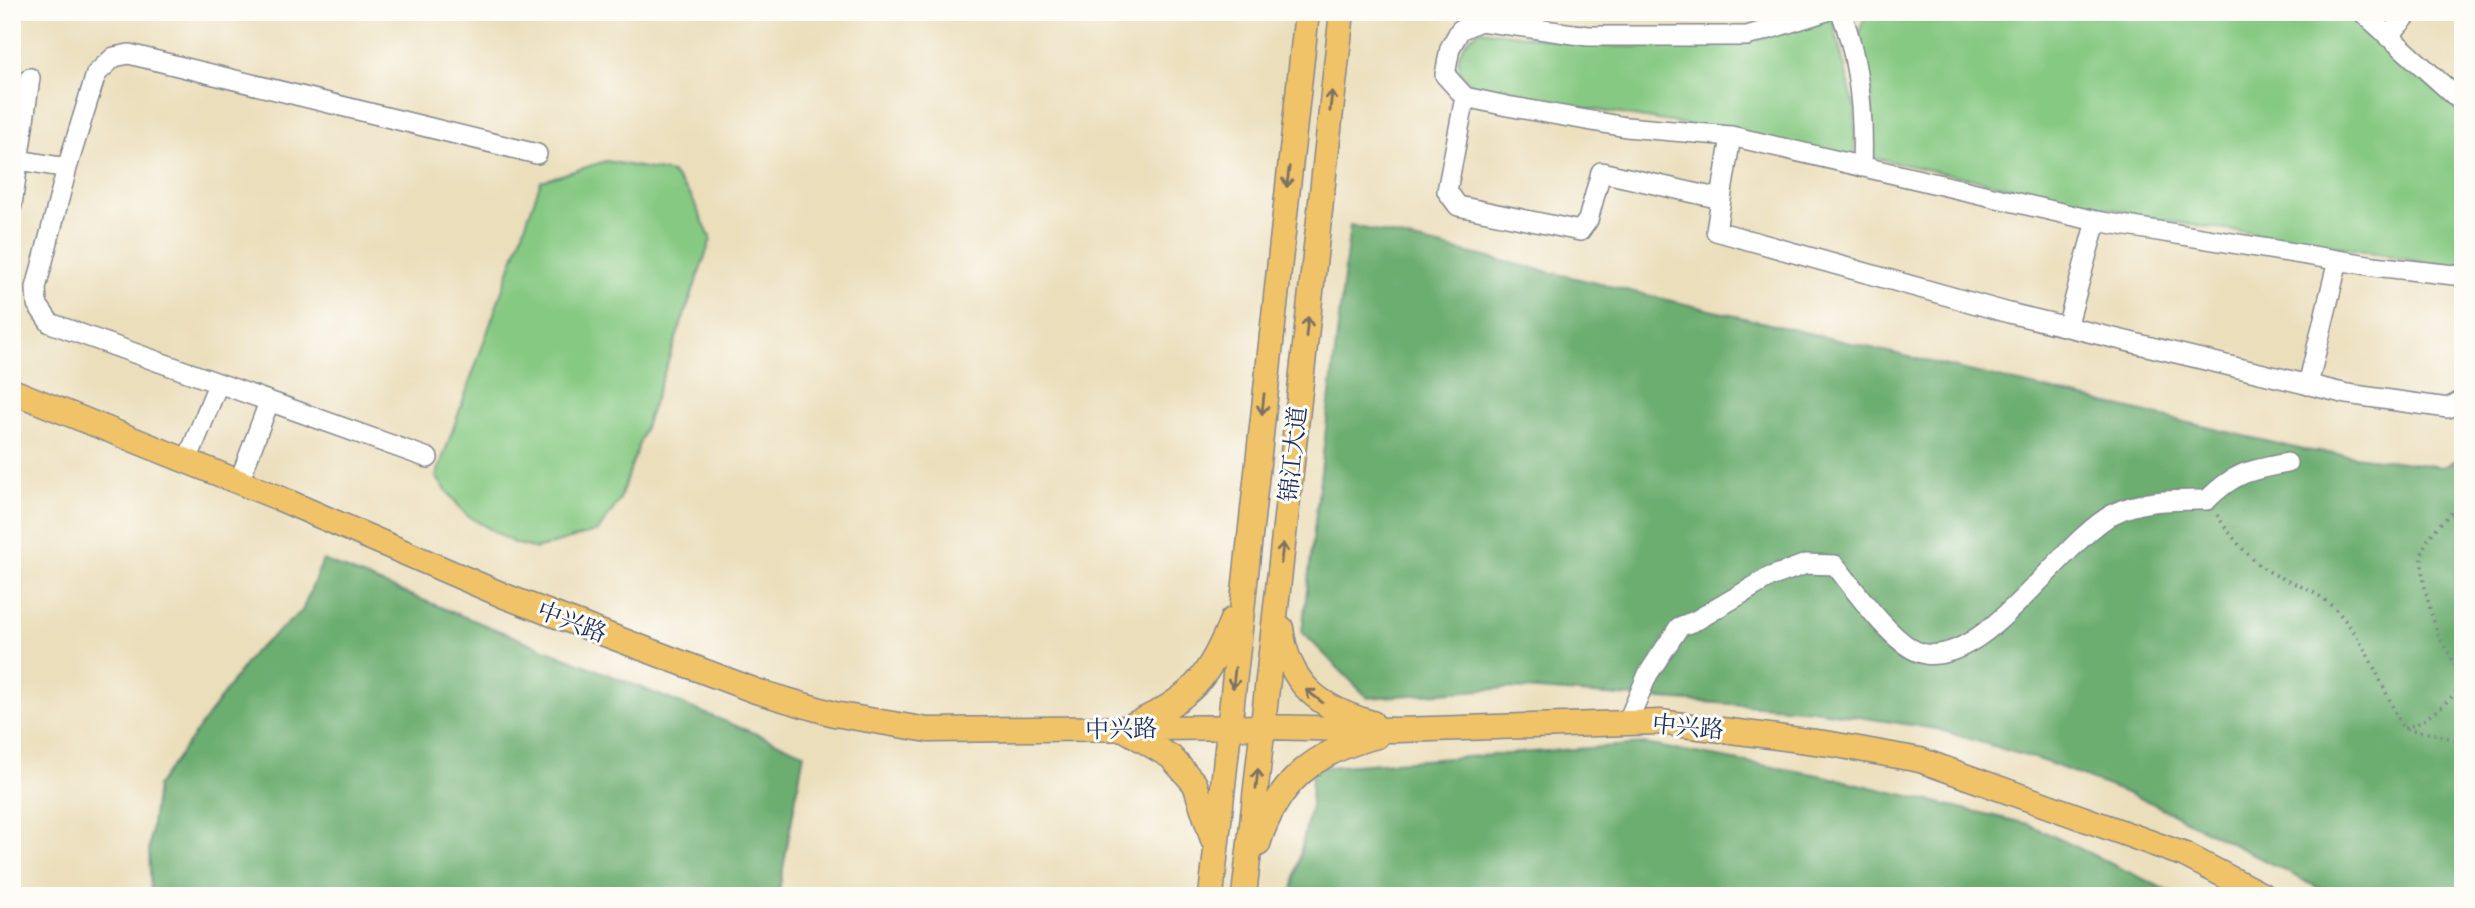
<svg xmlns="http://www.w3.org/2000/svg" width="2475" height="908" font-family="'IM FELL French Canon','Noto Serif SC',serif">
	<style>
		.green { fill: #86c982; stroke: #507c70; stroke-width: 2 }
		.forest { fill: #6cad70; stroke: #446e67; stroke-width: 2 }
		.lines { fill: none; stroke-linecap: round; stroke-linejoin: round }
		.minor-casing { stroke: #83868c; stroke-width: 22 }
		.major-casing { stroke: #83868c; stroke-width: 27 }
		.path { stroke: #83868c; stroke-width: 3.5; stroke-dasharray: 2 5; stroke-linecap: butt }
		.minor { stroke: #fff; stroke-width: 19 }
		.major { stroke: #f1c369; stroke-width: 24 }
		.oneway { stroke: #7b7263 }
		.labels { text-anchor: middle; stroke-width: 6; stroke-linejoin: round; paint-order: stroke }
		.street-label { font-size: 24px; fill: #1b2f5e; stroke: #fdfcf7 }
	</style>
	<rect width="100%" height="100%" fill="#fdfcf7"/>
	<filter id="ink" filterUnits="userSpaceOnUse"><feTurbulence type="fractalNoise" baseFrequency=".0143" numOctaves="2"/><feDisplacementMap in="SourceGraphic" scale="14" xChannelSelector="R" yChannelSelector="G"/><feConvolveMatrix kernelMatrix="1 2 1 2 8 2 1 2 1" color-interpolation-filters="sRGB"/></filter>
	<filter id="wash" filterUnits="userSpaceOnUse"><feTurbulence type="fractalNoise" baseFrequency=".00686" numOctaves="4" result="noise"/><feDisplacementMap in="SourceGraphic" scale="28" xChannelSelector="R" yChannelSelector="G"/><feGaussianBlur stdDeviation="1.57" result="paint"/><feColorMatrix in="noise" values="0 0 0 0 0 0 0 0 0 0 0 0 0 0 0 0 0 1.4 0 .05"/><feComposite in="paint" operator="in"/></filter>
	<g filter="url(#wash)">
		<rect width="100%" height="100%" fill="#ebdebb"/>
		<path class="green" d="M1866,12H2348L2463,116V265L2431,264L2328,244L2179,223L1874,158L1871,94L1859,34Z
			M1832,17L1855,109L1854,157L1677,123L1504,95C1495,92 1484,91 1476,87C1448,74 1456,43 1481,30C1523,35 1566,43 1609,46C1684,50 1761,40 1832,17Z
			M606,161L672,173L691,196L711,239L619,501L598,531L536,549L514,543L466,515L436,477L541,181Z"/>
		<path class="forest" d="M1350,225L2304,450L2444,467L2463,456V896H2334L2152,803L2049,763L1937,729L1813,710L1510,688L1368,698L1302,632Z
			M323,560L804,753L778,896H151L149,847L157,786L253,653L302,611Z
			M1645,744L1824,776L2028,824L2179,896H1291L1311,805L1312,768Z"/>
	</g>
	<g filter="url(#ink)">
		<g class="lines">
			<g class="minor-casing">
				<path id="minor" d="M1824,12L1747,36H1588L1480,21L1460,30L1450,48L1445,75L1465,97L1507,106L1626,127L1731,136L2096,221L2374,266L2463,276
					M1841,12C1860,62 1864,114 1862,167
					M2362,12L2463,103
					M2388,37L2410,12
					M1465,97L1447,191L1458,206L1580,231L1588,220L1601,172L1721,199
					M1731,136L1716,231L2009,313L2347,394L2448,408L2463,400
					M19,160L67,168
					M12,205L30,78
					M2067,327L2096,221
					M2308,385L2338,260
					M428,458L50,323L37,304L36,288L67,168L96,74L114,57L129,54L537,154
					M187,461L218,384
					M239,482L269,402
					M1627,723L1648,674L1679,627L1697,620L1770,577L1806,564L1835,565C1854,588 1895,649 1925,654C1988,663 2060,543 2113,514C2141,499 2177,500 2207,500C2234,472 2251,470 2287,463"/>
			</g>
			<g class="major-casing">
				<path id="major" d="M12,391L274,496L507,597L756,691L834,714L928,730L1263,727L1399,730L1660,722L1831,744L1920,760L2185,855L2264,896
					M1281,628C1288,684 1319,708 1372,723
					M1134,724C1191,699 1209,678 1232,620
					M1124,729L1171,757L1195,784L1213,840
					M1258,844C1277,782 1315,751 1377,736
					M1211,896L1307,12
					M1244,896L1342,12"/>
			</g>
			<path class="path" d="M2217,515C2230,535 2248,558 2268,571C2291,584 2314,588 2333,607C2365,638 2383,689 2403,728
				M2404,728C2418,725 2426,719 2437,710C2471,684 2460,673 2442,642C2433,626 2416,565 2424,547C2432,529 2449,516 2463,502
				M2406,729L2439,735L2463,743"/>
			<use href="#minor" class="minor"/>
			<use href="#major" class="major"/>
		</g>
		<defs><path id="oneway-shaft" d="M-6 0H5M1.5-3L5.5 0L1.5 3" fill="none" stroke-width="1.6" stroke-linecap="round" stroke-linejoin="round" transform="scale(1.75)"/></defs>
		<g class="oneway">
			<use href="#oneway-shaft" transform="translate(1331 101) rotate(-84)"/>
			<use href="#oneway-shaft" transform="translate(1288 177) rotate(97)"/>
			<use href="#oneway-shaft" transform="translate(1307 327) rotate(-84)"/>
			<use href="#oneway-shaft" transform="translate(1263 404) rotate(96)"/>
			<use href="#oneway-shaft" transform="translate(1282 553) rotate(-84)"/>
			<use href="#oneway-shaft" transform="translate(1234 678) rotate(96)"/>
			<use href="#oneway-shaft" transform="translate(1314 696) rotate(-142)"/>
			<use href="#oneway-shaft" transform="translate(1257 779) rotate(-84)"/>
		</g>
	</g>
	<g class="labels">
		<g class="street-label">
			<text transform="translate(1293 454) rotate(-84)" y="8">锦江大道</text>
			<text transform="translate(572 622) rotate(21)" y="8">中兴路</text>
			<text transform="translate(1688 727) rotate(5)" y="8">中兴路</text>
			<text transform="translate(1121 729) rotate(-1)" y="8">中兴路</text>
		</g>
	</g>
	<rect width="2475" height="908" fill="none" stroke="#fdfcf7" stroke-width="42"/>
</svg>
